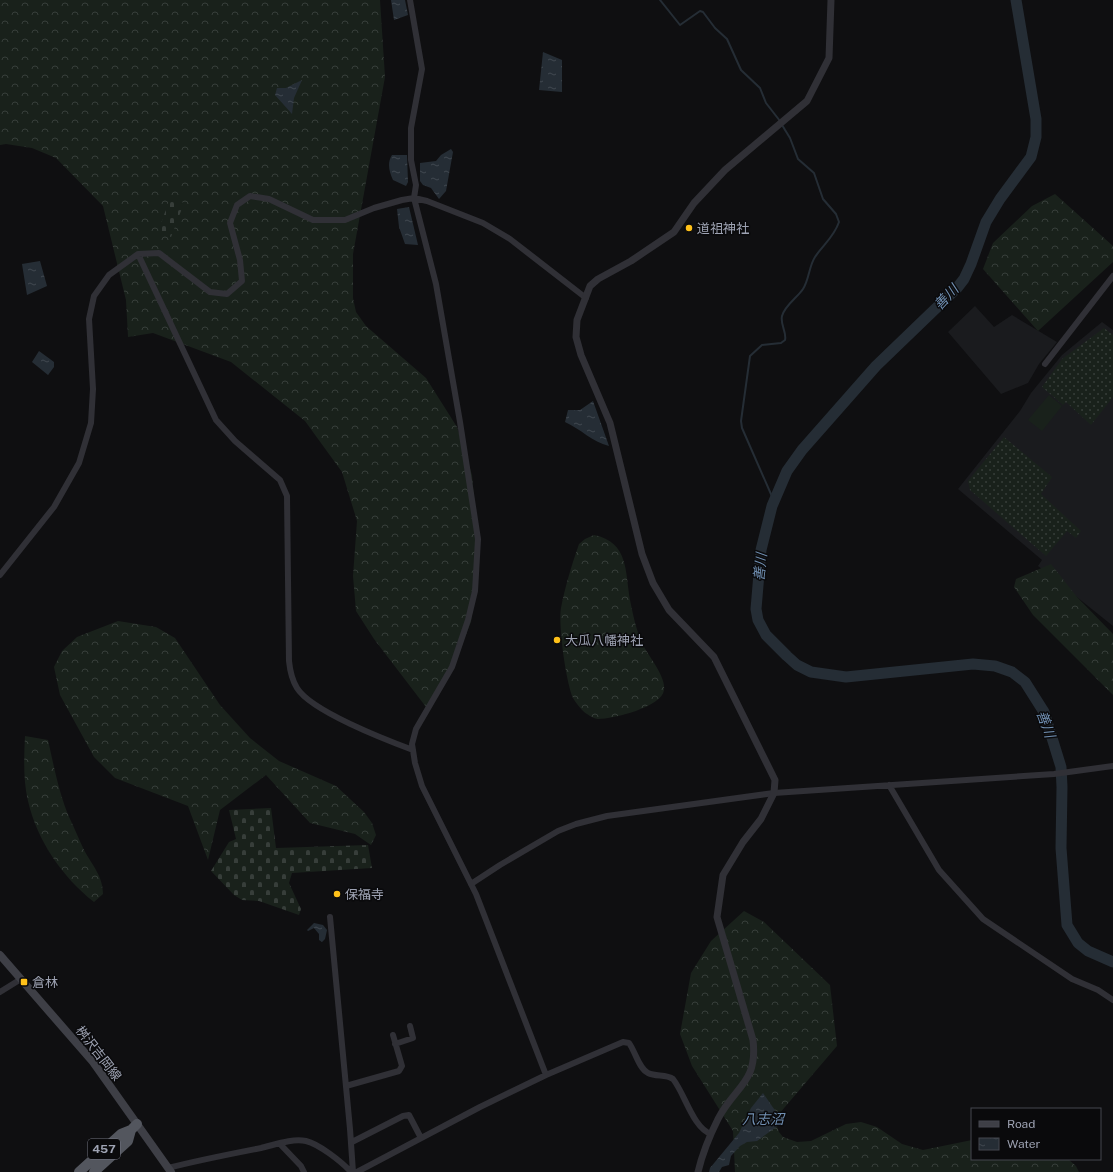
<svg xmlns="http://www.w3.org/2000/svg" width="1113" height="1172" font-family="'Public Sans','Noto Sans JP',sans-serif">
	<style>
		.built { fill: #1a1b1e }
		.grass { fill: url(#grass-dots) }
		.forest { fill: url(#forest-crowns) }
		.cemetery { fill: url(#cemetery-stones) }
		.pitch { fill: #19211b }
		.water { fill: url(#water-ripples) }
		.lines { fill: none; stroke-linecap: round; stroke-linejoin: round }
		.stream { stroke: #252d35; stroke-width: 2 }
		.river { stroke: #252d35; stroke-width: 11 }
		.minor { stroke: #303036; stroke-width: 6 }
		.tertiary { stroke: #303036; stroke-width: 7 }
		.secondary { stroke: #3e3f46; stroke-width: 8 }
		.trunk { stroke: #53565e; stroke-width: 10 }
		.poi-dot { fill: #ffc119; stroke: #0a0a0c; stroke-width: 1.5 }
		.labels { text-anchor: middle; stroke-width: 3; stroke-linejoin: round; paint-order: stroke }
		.shield { fill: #0a0a0c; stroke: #727581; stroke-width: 1 }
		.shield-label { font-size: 12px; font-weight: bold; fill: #9ea3b3 }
		.poi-label { font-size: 13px; fill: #9ea3b3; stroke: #0a0a0c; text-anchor: start }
		.street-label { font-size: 13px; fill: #9ea3b3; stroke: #0a0a0c }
		.water-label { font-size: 14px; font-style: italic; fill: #7190b3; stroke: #0a0a0c }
	</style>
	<defs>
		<pattern id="grass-dots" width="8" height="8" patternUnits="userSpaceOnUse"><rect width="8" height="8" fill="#19211b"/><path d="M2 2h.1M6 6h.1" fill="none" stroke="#373e3a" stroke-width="1.8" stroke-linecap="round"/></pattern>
		<pattern id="forest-crowns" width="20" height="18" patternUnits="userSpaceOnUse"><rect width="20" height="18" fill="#19211b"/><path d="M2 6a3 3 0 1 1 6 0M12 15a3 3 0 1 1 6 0" fill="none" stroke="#373e3a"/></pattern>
		<pattern id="cemetery-stones" width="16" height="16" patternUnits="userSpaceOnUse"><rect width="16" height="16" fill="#19211b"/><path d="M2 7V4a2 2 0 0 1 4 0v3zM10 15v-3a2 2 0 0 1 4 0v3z" fill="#373e3a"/></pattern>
		<pattern id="water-ripples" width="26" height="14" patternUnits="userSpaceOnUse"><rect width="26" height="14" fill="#252d35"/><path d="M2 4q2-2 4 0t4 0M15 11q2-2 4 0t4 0" fill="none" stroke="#414850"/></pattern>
	</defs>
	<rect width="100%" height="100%" fill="#0f0f11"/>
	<path class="built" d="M975,306L994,327L1012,315L1057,342L1039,364L1028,383L1001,394L948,332Z
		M1102,322L1113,330V626L1038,566L1042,560L958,489L1020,411L1031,393L1062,355Z"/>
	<path class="grass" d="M1104,328L1113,335V397L1091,425L1066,402L1063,405L1042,387L1062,359Z
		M1004,437L1052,477L1041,494L1081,531L1076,538L1067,531L1046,556L970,490L968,481Z"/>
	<path class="forest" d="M0,0H380L385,77L353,254V298L356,312L366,326L426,378L457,427L472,475L479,557L471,622L451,671L426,707L374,639L356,611L353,576L357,521L342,472L305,421L231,362L153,333L128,337L126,300L103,206L56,158L32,148L6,144L0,145Z
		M1055,194L1113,246V262L1038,331L983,269L993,243L1032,206Z
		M594,535C629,542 625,572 630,600C633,615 636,629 642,643C648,656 666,676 664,690C662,707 613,719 598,719C595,719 590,716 587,714C582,711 576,703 573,698C566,682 558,625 561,608C565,587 572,564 579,544L585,539Z
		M1051,564L1077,597L1113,634V695L1033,615L1014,587L1016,579Z
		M118,621L156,627L175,638L220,705L250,738L279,761L336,786L364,812L372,823L376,835L371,845L355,834L310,823L266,775L220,810L208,860L188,806L115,778L94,757L60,695L54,667L62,651L77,637Z
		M25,736L48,740C54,767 59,794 70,819C75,829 79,840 84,850C92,865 103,876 103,894L94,902C62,877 37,840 28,801C23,780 24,757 25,736Z
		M744,911L764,922L830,985L837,1046L779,1114L776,1124L779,1132L783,1137L797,1142L811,1141L846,1124L861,1122L877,1127L902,1144L923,1150L972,1140V1159H1068L1076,1166L1079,1172H735L733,1131L692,1066L680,1034L691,973L711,941Z"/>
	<path class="cemetery" d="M170,198L184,203L171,237L158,232Z
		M271,808L276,848L368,845L372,868L292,873L289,883L301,909L299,915L259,901L242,900L234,895L211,871L229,842L236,839L229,810Z"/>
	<path class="pitch" d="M1049,395L1062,406L1042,431L1028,420Z"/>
	<path class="water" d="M391,0H405L408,15L394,20Z
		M543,52L562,60V92L539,90Z
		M302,80L294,98L292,114L275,95L277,88H286Z
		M451,149L453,152L446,191L439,199L431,188L423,185L420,181V163L436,161L441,155Z
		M392,155H407L408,182L406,186L393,180C389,171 387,163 392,155Z
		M409,207L418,245L405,244L399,227L397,209Z
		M40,261L47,286L27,295L22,264Z
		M39,351L54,362V367L48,375L32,362Z
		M593,401L609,446C592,442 581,429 565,422L568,410H580Z
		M314,923L323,925L327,930L325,939L322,942L319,940V934L314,928L308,931L307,930Z
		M763,1093L783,1122L757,1141L747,1142L740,1146L731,1156L729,1165L722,1167L719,1172H709L710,1168L739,1133L751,1108Z"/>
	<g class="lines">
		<path class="stream" d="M660,0L680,25L700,11L703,12L715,28L727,39L741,70L760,88L766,103L780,121
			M774,501L742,428L741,421L750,356L762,345L781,343L785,340C787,332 780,325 782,316C785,305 797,298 803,289C809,280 809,266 815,257C823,245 834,237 839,222L836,214L823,199L814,173L798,159L790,138L782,125"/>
		<path class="river" d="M1016,0L1036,119V137L1031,157L1000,199L986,222L971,264L964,279L957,288L876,366L802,450L787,471L772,506L761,550L756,609L758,620L766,635L787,656L797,665L811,672L846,677L973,664L995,666L1012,672L1025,682L1044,712L1061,767L1062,787L1061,848L1067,925L1078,943L1088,951L1113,962"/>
		<path class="minor" d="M410,0L422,69L411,128V160L416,185L414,198L436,284L460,422L478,539L475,591L468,620L452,667L416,729L412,744L415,763L422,786L476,894L546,1075
			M138,254L216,420L235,441L280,480L287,496L289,661C290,671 292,680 297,688C311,711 386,740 413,750
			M1045,364L1113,276
			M0,575L54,507L79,463L91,423L93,389L89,319L94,296L109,275L138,254L159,253L210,292L227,294L242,281L240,260L230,223L237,205L250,196L269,199L313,220H345L374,208L402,200L414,198L427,201L483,223L510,239L586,298
			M889,785L939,870L983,919L1072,979L1098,990L1113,1000
			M471,884L500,865L558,831L576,824L607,816L774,793L1054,774L1113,766
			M330,917L350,1129L353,1172
			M0,992L21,979
			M395,1044L413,1038L410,1026
			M346,1086L399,1071L402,1066L393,1035
			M352,1142L403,1116L409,1115L421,1138
			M280,1144L301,1166L304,1172
			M168,1168C199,1160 230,1154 261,1148C274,1145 292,1138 306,1141C319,1144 342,1162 351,1172
			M357,1172L480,1107L546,1075L623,1042L629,1043C635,1051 639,1069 648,1073C656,1077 666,1074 673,1079C685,1094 693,1128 711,1134"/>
		<path class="tertiary" d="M698,1172C702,1155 710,1135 718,1119C735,1086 758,1083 753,1040L717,917L723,875L743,842L761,819L774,793L775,780L714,657L669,610L653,583L642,554L610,423L581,355L576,337L577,320L590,286L598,279L631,261L674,232L694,203L725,170L807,101L829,58L831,0"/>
		<path class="secondary" d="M0,955L93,1062L171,1172"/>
		<path class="trunk" d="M79,1172L121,1134L131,1130L137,1124
			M94,1172L128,1141L131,1130"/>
	</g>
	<g class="poi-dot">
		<circle cx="689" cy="228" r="4"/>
		<circle cx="557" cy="640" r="4"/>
		<circle cx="337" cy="894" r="4"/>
		<rect x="20" y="978" width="8" height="8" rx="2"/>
	</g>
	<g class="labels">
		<rect class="shield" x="88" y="1139" width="32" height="20" rx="3"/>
		<g class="shield-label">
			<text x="104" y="1153">457</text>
		</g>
		<g class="poi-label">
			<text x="697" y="233">道祖神社</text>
			<text x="565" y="645">大瓜八幡神社</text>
			<text x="345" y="899">保福寺</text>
			<text x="32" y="987">倉林</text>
		</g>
		<g class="street-label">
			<text transform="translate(99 1053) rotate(52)" y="5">桝沢吉岡線</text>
		</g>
		<g class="water-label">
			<text transform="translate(946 297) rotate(-47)" y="5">善川</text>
			<text transform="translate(760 567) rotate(-84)" y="5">善川</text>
			<text transform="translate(1046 724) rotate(70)" y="5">善川</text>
			<text x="763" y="1124">八志沼</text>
		</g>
	</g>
	<rect x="971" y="1108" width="130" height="52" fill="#0a0a0c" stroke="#45474f"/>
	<rect x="979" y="1121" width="20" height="6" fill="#3e3f46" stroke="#45474f"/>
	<text x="1007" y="1128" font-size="12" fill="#9ea3b3">Road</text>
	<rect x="979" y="1138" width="20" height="12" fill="url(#water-ripples)" stroke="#45474f"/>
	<text x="1007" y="1148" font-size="12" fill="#9ea3b3">Water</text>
</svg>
